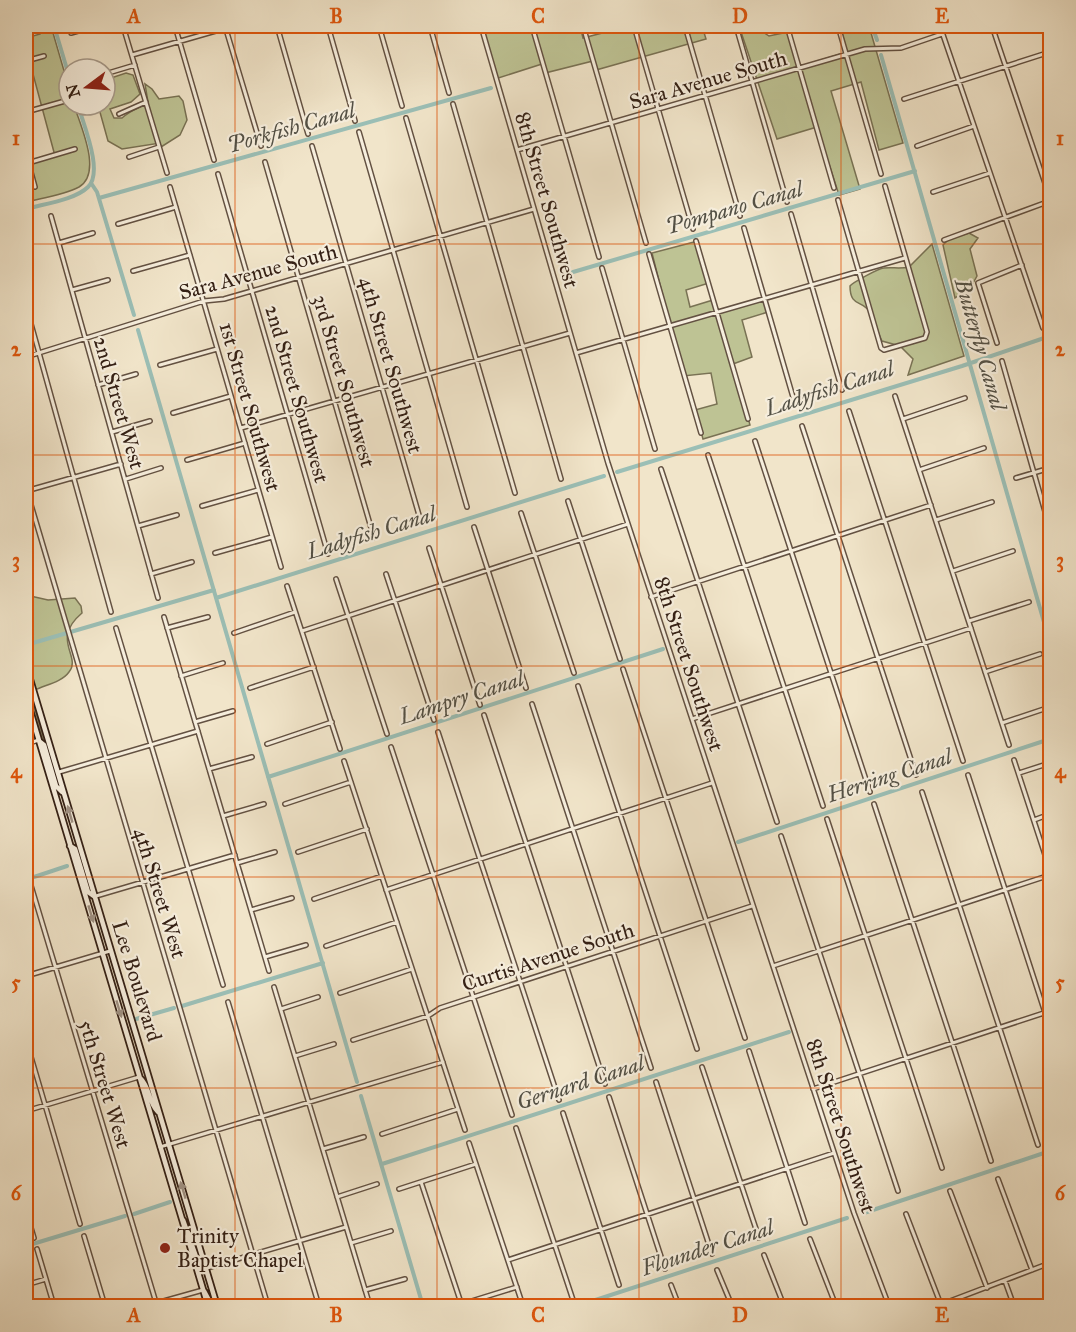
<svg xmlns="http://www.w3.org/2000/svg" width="1076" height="1332" font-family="'IM FELL Great Primer',serif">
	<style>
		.green { fill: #bec394; stroke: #797254; stroke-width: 1.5 }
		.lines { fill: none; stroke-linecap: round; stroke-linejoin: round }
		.canal { stroke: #9bbfb6; stroke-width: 4 }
		.street-casing { stroke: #635142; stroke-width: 6 }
		.secondary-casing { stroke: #342015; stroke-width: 8 }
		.street { stroke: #f6eedd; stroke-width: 3 }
		.secondary { stroke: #f6eedd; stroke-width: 4.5 }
		.oneway { fill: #9f9183 }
		.grid { fill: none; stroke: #df560c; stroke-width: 1.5; stroke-opacity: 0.55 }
		.poi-dot { fill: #8f2418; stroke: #f6eedd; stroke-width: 2 }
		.labels { text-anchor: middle; stroke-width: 4.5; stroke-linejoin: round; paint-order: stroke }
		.street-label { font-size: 21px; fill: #342015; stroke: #f6eedd }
		.poi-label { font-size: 21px; fill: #342015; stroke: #f6eedd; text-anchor: start }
		.water-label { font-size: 22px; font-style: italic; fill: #535045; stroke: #f6eedd }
		.neatline { fill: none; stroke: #df560c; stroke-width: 2 }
		.grid-label { font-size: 20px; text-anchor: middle; font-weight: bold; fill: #df560c }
	</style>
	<rect width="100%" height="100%" fill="#f1e5ca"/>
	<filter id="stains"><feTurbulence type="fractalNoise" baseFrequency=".00333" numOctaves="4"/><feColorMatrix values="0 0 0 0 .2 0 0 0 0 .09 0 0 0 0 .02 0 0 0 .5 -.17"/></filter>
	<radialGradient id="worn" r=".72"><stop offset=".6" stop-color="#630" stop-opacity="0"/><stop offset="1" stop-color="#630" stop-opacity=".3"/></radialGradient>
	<path class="green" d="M38,26H51L69,88V105H74C80,125 103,173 79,187C64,195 42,198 26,202V181L32,179L29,160L55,156L26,48V38L40,34Z
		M481,26H580L583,38L629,26H702L706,39L596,70L593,61L545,73L542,64L495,79Z
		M739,26H754L769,36L788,32L798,67L847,52L841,29L815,30L814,26H869L903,143L879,150L861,82L831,91L860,189L839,195L817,127L777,139Z
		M126,73L133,75L140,94L131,102L110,109L114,118H122C133,108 140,109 148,102L145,84L152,89L159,99L179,96L183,101L187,120L180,135L161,147L160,143L122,149L108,141L98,105H105V80Z
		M969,233L978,238L970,249L977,276L972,285L955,298L943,245L949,239Z
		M698,241L709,283L686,290L690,307L713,300L716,312L765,298L768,312L742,320L752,357L733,364L750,425L703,439L695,410L717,404L711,373L683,376L652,253Z
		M932,244L964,356L908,375L913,359L900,346L882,341C877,332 876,320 870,312C862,300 850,307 850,286C852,283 879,268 884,268C892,267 900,269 909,267Z
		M26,595L48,600L75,598L81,606L82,613C50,640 82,656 69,672C62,682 45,685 35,690L26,659Z
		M26,679L44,741L43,742L26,688Z"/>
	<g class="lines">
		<path class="canal" d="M54,26L69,76
			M872,26L877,40
			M881,55L1050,643
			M91,183L97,192L134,315
			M99,198L491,88
			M26,209C43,204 75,200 88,187C104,172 83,124 78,105
			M563,275L915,171
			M138,330L357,1082
			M617,472L962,366L1050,336
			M216,598L604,476
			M26,645L214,590
			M268,777L663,649
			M738,842L1050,739
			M34,877L67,866
			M182,1006L323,963
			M136,1019L174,1008
			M361,1096L423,1306
			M382,1164L789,1032
			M864,1213L1050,1151
			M134,1214L170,1202
			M26,1246L125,1216
			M577,1306L847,1218"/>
		<g class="street-casing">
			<path id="street" d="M123,26L167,173
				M175,26L214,160
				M225,26L261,146
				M277,26L308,134
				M328,26L355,121
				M379,26L402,106
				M430,26L449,93
				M481,26L608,463L854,1213L889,1306
				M532,26L599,257
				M583,26L646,243
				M634,26L693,229
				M685,26L740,216
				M736,26L787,202
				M787,26L834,188
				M838,26L881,174
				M940,26L1043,328
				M992,26L1050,198
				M1043,26L1050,46
				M71,33L96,26
				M132,55L233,26
				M26,61L44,56
				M105,74L135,65
				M904,99L1050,52
				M453,104L561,479
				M26,112L65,101
				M119,114L146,102
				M406,118L515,493
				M359,132L467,507
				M312,146L421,522
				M917,146L974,126
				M517,150L865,49L901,48L942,34
				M26,154L35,187
				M129,157L159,147
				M265,162L374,538
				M28,163L75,149
				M218,174L328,554
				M170,187L281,567
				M933,192L990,173
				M838,200L881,348L884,350L925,338L927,332L885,186
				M791,214L842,390
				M51,216L158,598
				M118,224L176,207
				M744,228L795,404
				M944,240L1050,201
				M696,241L748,419
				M59,243L93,233
				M649,254L701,433
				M602,268L655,449
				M133,271L190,255
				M72,290L108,280
				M26,306L111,612
				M997,343L978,283L1022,265
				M1049,347L1050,353
				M576,353L905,258
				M26,357L204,301L224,299L534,209
				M1002,361L1050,529
				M160,365L217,349
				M98,385L136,374
				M895,396L1009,745
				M849,411L963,761
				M173,413L231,396
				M903,419L965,398
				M802,426L916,775
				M241,428L570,333
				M112,432L150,421
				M755,441L870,792
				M708,455L823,806
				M187,460L245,443
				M661,469L777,822
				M919,470L984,448
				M1016,478L1050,468
				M126,479L161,468
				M26,488L268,1306
				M26,491L121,464
				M568,501L620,659
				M202,506L258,490
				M521,513L574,673
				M936,520L992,502
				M138,526L177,515
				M474,527L526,688
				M429,548L480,705
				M215,553L272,537
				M953,571L1013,551
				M151,574L192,562
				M386,574L434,720
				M336,579L387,734
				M287,586L340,749
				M651,597L931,505
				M1050,603V602
				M164,617L269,971
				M969,621L1029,602
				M116,628L223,985
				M167,628L208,617
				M302,631L628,524
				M234,633L295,612
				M623,669L745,1038
				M985,672L1040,654
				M181,676L223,663
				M578,686L697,1049
				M250,688L314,667
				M532,704L651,1068
				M484,715L605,1084
				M692,719L971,628
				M195,722L233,711
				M1002,723L1050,707
				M438,732L559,1100
				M26,744L39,740
				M267,744L332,722
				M391,747L512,1115
				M1014,760L1050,870
				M344,761L465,1130
				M209,769L252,757
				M59,772L198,731
				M1019,773L1050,763
				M968,775L1050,1028
				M922,792L1038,1145
				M285,804L351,782
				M874,804L991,1161
				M223,816L264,804
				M827,819L942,1168
				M1034,820L1050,814
				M781,836L898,1191
				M298,852L367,829
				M237,863L275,852
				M26,869L157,1306
				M386,890L712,783
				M96,896L235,855
				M314,899L382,876
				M251,910L292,898
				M326,946L397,922
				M265,957L306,945
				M773,966L1050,875
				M26,976L110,951
				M274,987L370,1306
				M340,993L412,969
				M228,1002L319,1306
				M281,1009L318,997
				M26,1040L80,1224
				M353,1040L428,1016L440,1008L752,906
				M749,1051L805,1223
				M295,1056L334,1044
				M702,1067L759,1238
				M656,1082L712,1254
				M813,1089L1050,1011
				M609,1097L665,1269
				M26,1111L139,1077
				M563,1113L619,1285
				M516,1128L573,1300
				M382,1134L458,1109
				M469,1143L523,1306
				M160,1147L443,1062
				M323,1149L364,1137
				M1045,1166L1050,1180
				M998,1179L1032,1270
				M421,1182L462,1306
				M399,1189L476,1164
				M950,1191L987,1288
				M337,1197L377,1184
				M26,1211L34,1238
				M906,1214L941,1305
				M84,1236L105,1306
				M810,1239L836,1306
				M351,1243L391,1231
				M37,1249L54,1306
				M764,1255L784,1306
				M508,1260L834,1153
				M207,1268L346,1227
				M717,1270L732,1306
				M1005,1281L1014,1306
				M26,1285L46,1279
				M671,1285L679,1306
				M365,1290L405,1279
				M625,1302L626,1306
				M462,1304L517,1287
				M146,1306L203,1290
				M937,1306L1050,1263"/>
		</g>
		<g class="secondary-casing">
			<path id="secondary" d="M26,666L217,1306
				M26,697L208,1306
				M39,741L44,745L56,786L62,792
				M70,846L75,849L88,892L95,897
				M140,1078C150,1087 148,1102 158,1112
				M183,1220L199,1265L206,1268
				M204,1291L212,1306
				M1034,1306L1050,1300"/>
		</g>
		<use href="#street" class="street"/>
		<use href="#secondary" class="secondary"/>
	</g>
	<defs><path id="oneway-solid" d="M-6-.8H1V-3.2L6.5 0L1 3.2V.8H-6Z" transform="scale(1.5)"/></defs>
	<g class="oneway">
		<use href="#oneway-solid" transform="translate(70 814) rotate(-106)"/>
		<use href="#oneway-solid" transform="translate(91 914) rotate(73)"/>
		<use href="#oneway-solid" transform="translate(119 1009) rotate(73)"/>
		<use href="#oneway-solid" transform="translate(183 1190) rotate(-107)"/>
	</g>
	<path class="grid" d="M235,26V1306M437,26V1306M639,26V1306M841,26V1306M26,244H1050M26,455H1050M26,666H1050M26,877H1050M26,1088H1050"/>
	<circle class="poi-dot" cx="165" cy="1248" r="6"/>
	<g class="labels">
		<g class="street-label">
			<text transform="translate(708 80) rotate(-16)" y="7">Sara Avenue South</text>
			<text transform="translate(547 200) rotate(74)" y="7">8th Street Southwest</text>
			<text transform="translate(258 272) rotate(-15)" y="7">Sara Avenue South</text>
			<text transform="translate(391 365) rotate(74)" y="7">4th Street Southwest</text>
			<text transform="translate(344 381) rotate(74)" y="7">3rd Street Southwest</text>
			<text transform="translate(297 394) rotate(74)" y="7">2nd Street Southwest</text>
			<text transform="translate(119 403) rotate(74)" y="7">2nd Street West</text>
			<text transform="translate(250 407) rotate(74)" y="7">1st Street Southwest</text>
			<text transform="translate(689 664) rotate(72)" y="7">8th Street Southwest</text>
			<text transform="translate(160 893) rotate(73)" y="7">4th Street West</text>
			<text transform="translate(548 957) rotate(-18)" y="7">Curtis Avenue South</text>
			<text transform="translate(137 981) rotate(73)" y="7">Lee Boulevard</text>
			<text transform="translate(105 1084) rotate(73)" y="7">5th Street West</text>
			<text transform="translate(841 1126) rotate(72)" y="7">8th Street Southwest</text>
		</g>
		<g class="poi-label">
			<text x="177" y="1243">Trinity<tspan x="177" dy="24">Baptist Chapel</tspan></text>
		</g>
		<g class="water-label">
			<text transform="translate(291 127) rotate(-16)" y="8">Porkfish Canal</text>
			<text transform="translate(734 207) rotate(-16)" y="8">Pompano Canal</text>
			<text transform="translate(981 344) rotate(74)" y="8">Butterfly Canal</text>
			<text transform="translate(829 388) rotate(-18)" y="8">Ladyfish Canal</text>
			<text transform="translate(371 532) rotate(-17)" y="8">Ladyfish Canal</text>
			<text transform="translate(461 697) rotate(-18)" y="8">Lampry Canal</text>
			<text transform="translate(889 775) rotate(-18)" y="8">Herring Canal</text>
			<text transform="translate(580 1082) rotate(-18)" y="8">Gernard Canal</text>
			<text transform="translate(707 1247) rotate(-18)" y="8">Flounder Canal</text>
		</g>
	</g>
	<rect width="1076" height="1332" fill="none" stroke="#f1e5ca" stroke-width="66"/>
	<g transform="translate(87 87) rotate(254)"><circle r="28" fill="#f6eedd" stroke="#a89c8d" stroke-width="1.5"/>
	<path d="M0-4.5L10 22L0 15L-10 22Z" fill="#8f2418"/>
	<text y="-9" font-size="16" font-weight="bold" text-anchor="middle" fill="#342015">N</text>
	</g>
	<rect x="33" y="33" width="1010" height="1266" class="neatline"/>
	<g class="grid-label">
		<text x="134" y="23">A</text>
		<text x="336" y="23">B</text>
		<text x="538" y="23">C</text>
		<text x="740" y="23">D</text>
		<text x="942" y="23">E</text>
		<text x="16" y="145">1</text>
		<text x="1060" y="145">1</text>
		<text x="16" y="356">2</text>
		<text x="1060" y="356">2</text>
		<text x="16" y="567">3</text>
		<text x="1060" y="567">3</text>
		<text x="16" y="778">4</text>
		<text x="1060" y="778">4</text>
		<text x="16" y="989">5</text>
		<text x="1060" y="989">5</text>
		<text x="16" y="1200">6</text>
		<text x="1060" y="1200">6</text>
		<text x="134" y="1322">A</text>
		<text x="336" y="1322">B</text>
		<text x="538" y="1322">C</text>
		<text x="740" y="1322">D</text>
		<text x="942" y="1322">E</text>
	</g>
	<rect width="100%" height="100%" filter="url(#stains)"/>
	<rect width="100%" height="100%" fill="url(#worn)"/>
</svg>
